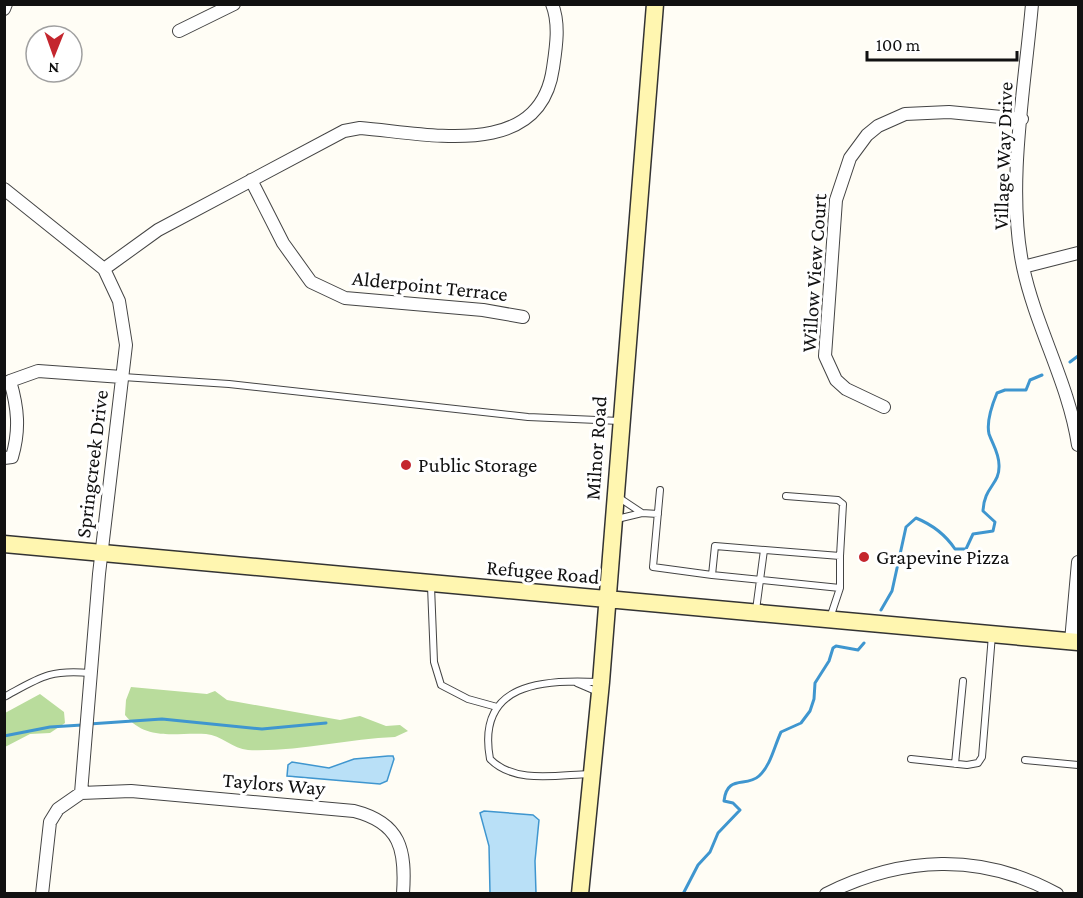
<svg xmlns="http://www.w3.org/2000/svg" width="1083" height="898" font-family="'Crimson Pro',serif">
	<style>
		.forest { fill: #b9dc9c }
		.water { fill: #b9e0f7; stroke: #3f96cf; stroke-width: 1.5 }
		.lines { fill: none; stroke-linecap: round; stroke-linejoin: round }
		.stream { stroke: #3f96cf; stroke-width: 3 }
		.lane-casing { stroke: #444; stroke-width: 8 }
		.street-casing { stroke: #444; stroke-width: 14 }
		.secondary-casing { stroke: #333; stroke-width: 19 }
		.lane { stroke: #fff; stroke-width: 6 }
		.street { stroke: #fff; stroke-width: 12 }
		.secondary { stroke: #fff6b0; stroke-width: 16 }
		.poi-dot { fill: #c4262e; stroke: #fff; stroke-width: 2 }
		.labels { text-anchor: middle; stroke-width: 6; stroke-linejoin: round; paint-order: stroke }
		.street-label { font-size: 21px; fill: #111; stroke: #fff }
		.poi-label { font-size: 21px; fill: #111; stroke: #fff; text-anchor: start }
	</style>
	<rect width="100%" height="100%" fill="#fffdf5"/>
	<path class="forest" d="M131,687L207,694L215,691L227,700L340,720L360,716L386,726L400,725L408,731L395,737C347,739 297,752 248,750C233,749 221,735 206,734C175,732 147,742 125,715L126,700Z
		M40,694L64,712L65,723L50,733L30,734L5,747V713Z"/>
	<path class="water" d="M388,756H393L394,759L387,781L380,784L287,776L288,765L292,762L329,768L354,759Z
		M484,811L533,815L539,820L535,861L536,893H490L489,846L480,813Z"/>
	<g class="lines">
		<path class="stream" d="M1070,362L1078,356
			M881,610L892,591L906,527L916,518C933,525 945,534 955,549H966L973,534L993,531L995,522L983,511C984,486 1000,485 999,465C999,453 993,445 989,434C986,421 992,405 997,393L1005,390H1026L1030,380L1042,375
			M89,724L162,719L262,729L326,723
			M4,736L50,727L82,725
			M683,894L698,865L710,852L718,833L740,810L733,803L724,801C727,774 746,788 759,776C771,765 774,747 781,732L801,723L810,711L814,699L815,683L829,661L833,648L836,646L858,650L864,643"/>
		<g class="lane-casing">
			<path id="lane" d="M123,377L229,384L528,417L620,421
				M660,490L653,567L712,575L715,546L840,556V588L830,618
				M786,496L838,500L843,504L840,556
				M618,497L642,513
				M617,519L642,513L658,514
				M712,575L840,588
				M431,586L434,662L441,685L468,699L497,707
				M756,610L764,550
				M577,683L598,692
				M4,697C39,678 49,669 90,673
				M911,759L967,765L978,763L982,757L992,635
				M1025,760L1078,765
				M955,764L963,681
				M589,774C557,775 514,784 490,759C476,683 543,679 598,682"/>
		</g>
		<g class="street-casing">
			<path id="street" d="M1032,4C1025,86 1006,187 1023,267C1036,328 1069,384 1078,445
				M4,9L6,4
				M179,31L234,4
				M251,180L283,243L311,282L345,298L483,310L523,317
				M4,189L104,269L119,301L126,345L99,574L81,793
				M1023,267L1078,253
				M104,269L158,230L344,131L360,128C426,133 540,162 553,68C556,48 560,24 552,4
				M10,381L38,371L122,377
				M884,407L846,389L836,380L825,356L836,200L850,158L867,135L878,126L905,114L949,112L1022,119
				M4,458L12,457C20,430 18,408 10,381
				M1071,641L1078,562
				M42,894L50,822L58,809L81,793L131,791L354,811C401,823 406,850 403,894
				M826,894C902,856 981,852 1057,894"/>
		</g>
		<g class="secondary-casing">
			<path id="secondary" d="M4,544L1078,642
				M580,894L601,682L655,4"/>
		</g>
		<use href="#lane" class="lane"/>
		<use href="#street" class="street"/>
		<use href="#secondary" class="secondary"/>
	</g>
	<g class="poi-dot">
		<circle cx="406" cy="465" r="6"/>
		<circle cx="864" cy="557" r="6"/>
	</g>
	<g class="labels">
		<g class="street-label">
			<text transform="translate(1003 156) rotate(-88)" y="7">Village Way Drive</text>
			<text transform="translate(814 273) rotate(-86)" y="7">Willow View Court</text>
			<text transform="translate(430 286) rotate(6)" y="7">Alderpoint Terrace</text>
			<text transform="translate(596 448) rotate(-86)" y="7">Milnor Road</text>
			<text transform="translate(92 464) rotate(-83)" y="7">Springcreek Drive</text>
			<text transform="translate(543 572) rotate(5)" y="7">Refugee Road</text>
			<text transform="translate(274 784) rotate(5)" y="7">Taylors Way</text>
		</g>
		<g class="poi-label">
			<text x="418" y="472">Public Storage</text>
			<text x="876" y="564">Grapevine Pizza</text>
		</g>
	</g>
	<rect width="1083" height="898" fill="none" stroke="#111111" stroke-width="12"/>
	<g transform="translate(54 54) rotate(181)"><circle r="28" fill="#ffffff" stroke="#a0a0a0" stroke-width="1.5"/>
	<path d="M0-4.5L10 22L0 15L-10 22Z" fill="#c4262e"/>
	<text y="-9" font-size="16" font-weight="bold" text-anchor="middle" fill="#111111">N</text>
	</g>
	<path d="M867 51v9h150v-9" fill="none" stroke="#111111" stroke-width="3"/>
	<text x="876" y="51" font-size="18" fill="#111111" stroke="#ffffff" stroke-width="4.5" paint-order="stroke">100 m</text>
</svg>
